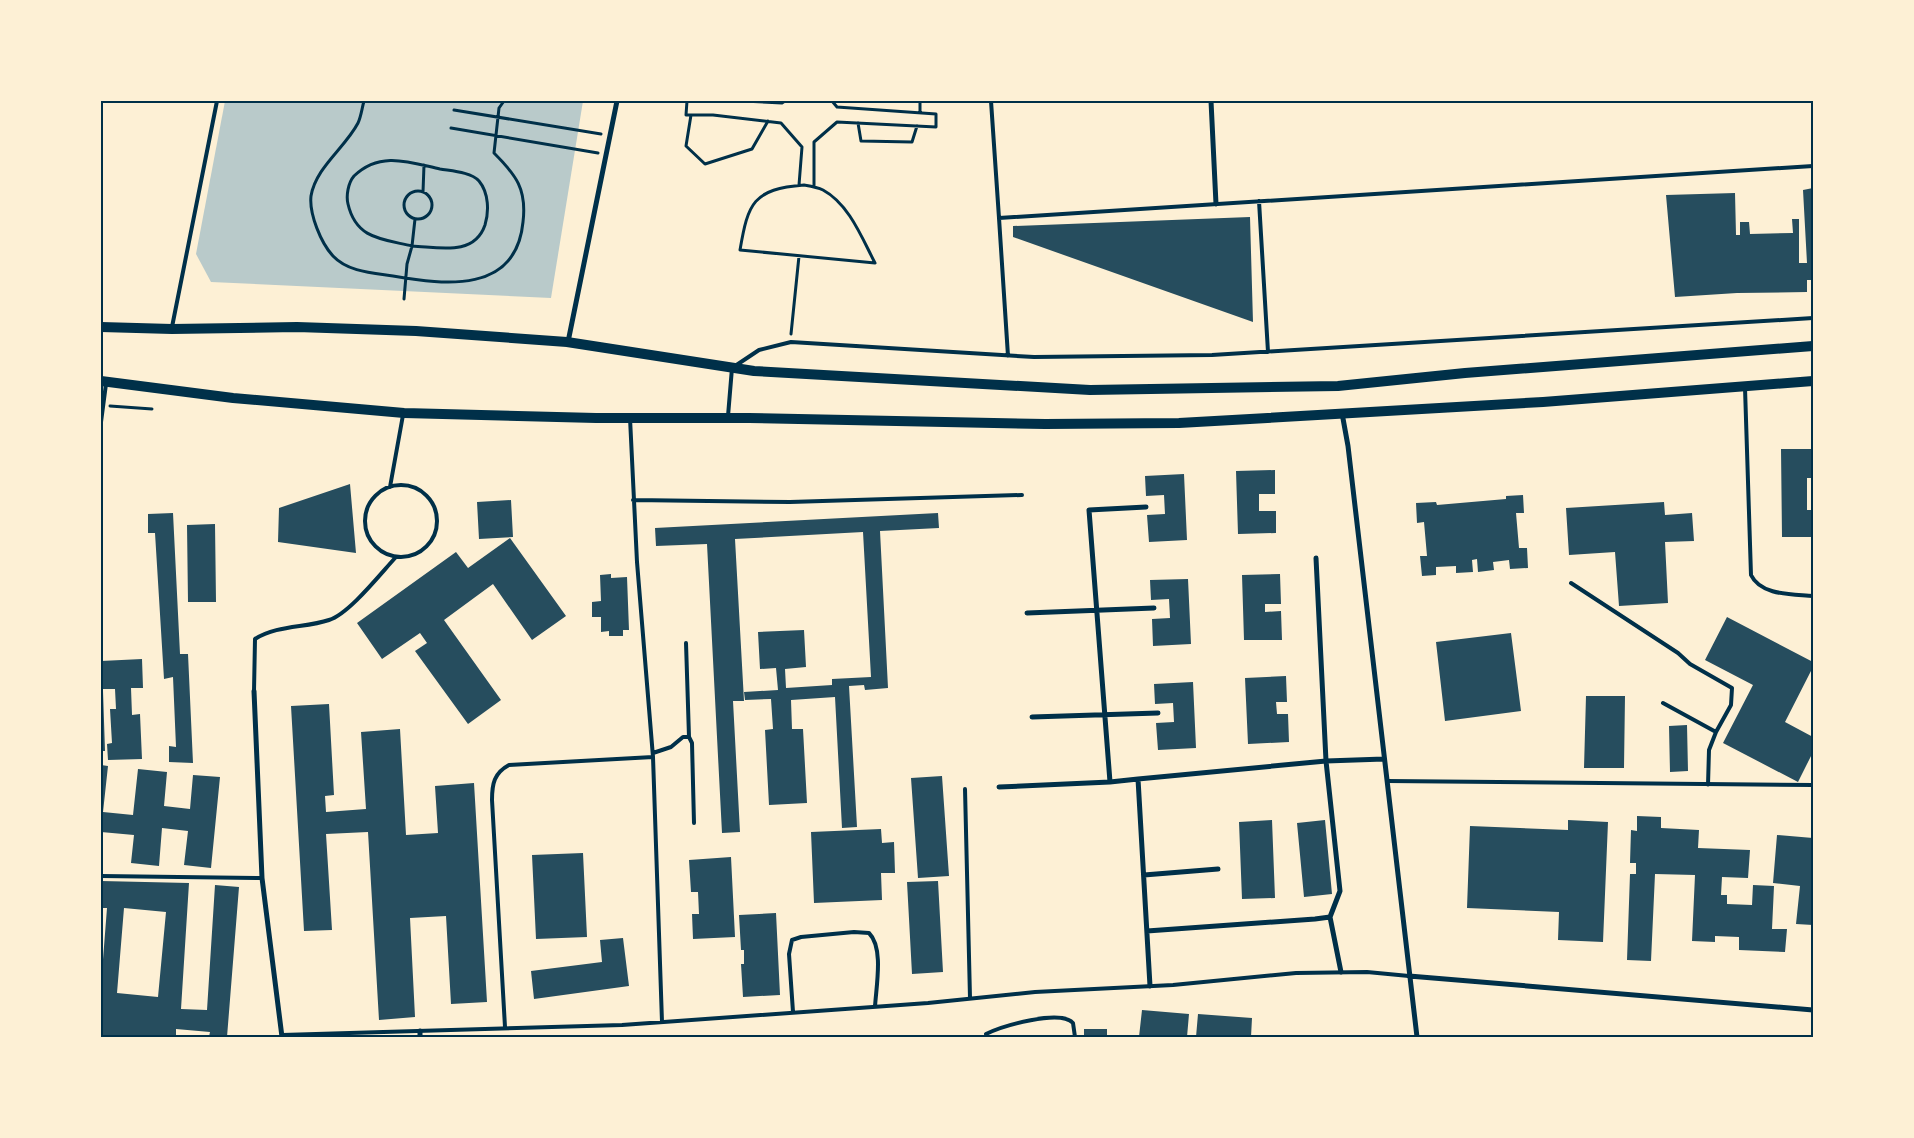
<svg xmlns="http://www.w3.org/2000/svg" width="1914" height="1138" font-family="'Golos Text',sans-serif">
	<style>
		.green { fill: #b9caca }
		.building { fill: #264d5e; fill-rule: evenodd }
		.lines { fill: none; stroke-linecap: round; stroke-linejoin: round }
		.path { stroke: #003049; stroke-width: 3 }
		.service { stroke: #003049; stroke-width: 4 }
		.minor { stroke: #003049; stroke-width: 5 }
		.secondary { stroke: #003049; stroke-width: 10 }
		.neatline { fill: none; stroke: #003049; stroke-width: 2 }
	</style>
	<rect width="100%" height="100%" fill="#fdf0d5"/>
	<path class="green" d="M225,101H583L551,298L211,282L196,254Z"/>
	<path class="building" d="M1813,188V280H1807V292L1737,293L1675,297L1666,195L1735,193L1736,235H1740V222H1749L1750,234L1793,233L1792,219H1799V263H1807L1803,190Z
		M1250,217L1253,322L1013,237V226Z
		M1781,449H1813V478H1807V510H1813V537H1782Z
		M1275,470V494H1259V511H1276V533L1238,534L1236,471Z
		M1184,474L1187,540L1149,542L1147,515L1165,514L1164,495L1146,496L1145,476Z
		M350,484L356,553L278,542L279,508Z
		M1523,495L1524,513H1516L1519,548H1527L1528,568L1510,569L1509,560L1493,562L1494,570L1478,572L1477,559L1472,560L1473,572L1456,573V566L1436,567V575L1422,576L1420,556H1427L1424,522L1417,523L1416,503L1436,502L1437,505L1506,499V496Z
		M511,500L513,537L479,539L477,502Z
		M1664,502L1665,515L1692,513L1694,541L1665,542L1668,603L1619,606L1615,552L1569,555L1566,508Z
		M173,513L180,654H188L193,763L169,762V746L176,747L173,677L164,679L155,533H148V514Z
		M938,513L939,528L880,531L888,688L865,690L864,685L849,686L857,827L842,828L835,697L791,700L792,729H803L807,803L769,805L765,730L773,729L771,699L745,700L744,692L778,690L776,668L760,669L758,632L804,630L806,667L785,669L786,688L832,685V679L871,677L863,532L735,539L744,701H733L740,832L722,833L707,544L656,546L655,528Z
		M215,524L216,602H188L187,525Z
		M510,538L566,616L532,640L493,584L444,620L501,700L468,724L415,651L427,643L420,633L382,659L357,623L456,552L468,568Z
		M611,574V578L627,577L629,630H623V636H609V631L601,632V617H592V602L601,601L600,575Z
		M1280,574L1281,604H1265V612L1281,611L1282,640H1244L1242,575Z
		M1188,579L1191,644L1153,646L1152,619L1170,618L1169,599L1151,600L1150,580Z
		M1727,617L1813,662V667L1785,722L1813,737V752L1798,782L1723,743L1753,685L1705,660Z
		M1511,633L1521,711L1445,721L1436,642Z
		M142,659L143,688H131L132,715L140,714L142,759L108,760L107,744L112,743L110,709H116L115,689H101V661Z
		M1286,676L1287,702H1276L1277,714H1288L1289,742L1248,744L1245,678Z
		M1193,682L1196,748L1158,750L1156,723L1174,722L1173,703L1155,704L1154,684Z
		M101,691H103L105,751H101Z
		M1586,696H1625L1624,768H1584Z
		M329,704L334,795L325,796L326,812L366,809L361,732L400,729L406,835L438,833L435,786L474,783L487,1002L451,1004L446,916L410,918L415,1017L379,1020L368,832L326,834L332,930L304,931L291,706Z
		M1687,725L1688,771L1670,772L1669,726Z
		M101,765L108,766L103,812L133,815L138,769L167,772L164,806L190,809L193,775L220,777L211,868L184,865L188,831L162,828L159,866L131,863L134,835L101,832Z
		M942,776L949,876L918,878L911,778Z
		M1637,816L1661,817V828L1699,830L1698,848L1750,850L1748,878L1722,877L1721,895H1727V904L1752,905L1753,885L1774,886L1772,929H1787L1785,952L1739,950V937L1715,936V942L1692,941L1695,875L1655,874L1651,961L1627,960L1630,874H1636V863H1630L1631,830L1637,831Z
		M1272,820L1275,898L1242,899L1239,822Z
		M1325,820L1332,894L1304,897L1297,823Z
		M1568,820L1608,822L1603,942L1558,940L1559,912L1467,908L1470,826L1568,830Z
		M881,829L882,843L894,842L895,873H881L882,900L814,903L811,832Z
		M1777,835L1813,838V925L1796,924L1800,886L1773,883Z
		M583,853L587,937L536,939L532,855Z
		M731,857L735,937L693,939L692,914H699L698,892H691L689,860Z
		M101,881L189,883L181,1009L207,1010L215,885L239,887L227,1037H209L210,1032L176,1029V1037H101V985L107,908H101ZM124,908L166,912L158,997L117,993Z
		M938,881L943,972L912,974L907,882Z
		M776,913L780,995L743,997L741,964H744V950H741L739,915Z
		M623,938L629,986L534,999L531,971L602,962L600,940Z
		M1142,1010L1189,1014L1187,1037H1139Z
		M1198,1014L1252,1018L1251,1037H1196Z
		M1084,1029H1107V1037H1084Z"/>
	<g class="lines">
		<path class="path" d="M364,101C362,108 361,117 358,123C345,148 316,167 311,196C309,214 321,243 333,256C348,272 373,273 393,276C445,285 516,294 523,222C527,189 516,175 494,153L499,108L504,101
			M687,101L686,115H713L781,123L802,147L799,185
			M743,101L782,103L785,101
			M920,101V112
			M454,110L601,134
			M691,115L686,146L705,164L752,149L768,121
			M858,123L861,141L912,142L917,126
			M451,128L598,153
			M804,185C810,186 817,187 823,190C849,204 862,238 875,263L740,250C748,203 753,189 804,185Z
			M814,187V142L837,122L936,127V114L837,107L832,101
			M404 205a14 14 0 1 1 28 0a14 14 0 1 1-28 0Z
			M423,192L424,165
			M404,299L407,264L412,246C382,239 356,239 348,204C346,196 348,183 354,176C380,151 409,162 440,169C451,171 471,172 479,181C489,193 489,212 485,225C474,257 438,247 412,246L415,219
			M791,334L799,256
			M110,406L152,409"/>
		<path class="service" d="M991,101L999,218
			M1259,201L1268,352
			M172,327L217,101
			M1008,356L999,218L1813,166
			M1745,388L1751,575C1761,596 1793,594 1813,596
			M728,416L732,368L759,350L791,342L1034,357L1212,355L1813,318
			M630,418L637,562L653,757L662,1022
			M101,422L106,384
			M365 521a36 36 0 1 1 72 0a36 36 0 1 1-72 0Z
			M390,487L403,415
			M633,500L790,502L1022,495
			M1571,583L1678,653L1690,664L1732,688L1731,705L1716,732L1709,750L1708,785
			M686,643L689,737
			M254,691L255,639C277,625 305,628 329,620C349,614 381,573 396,557
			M1663,703L1716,732
			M653,753L671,747L683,737H689L692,743L694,823
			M1387,781L1813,785
			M965,789L970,998
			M101,876L262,878
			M793,1012L789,954L792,940L801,937L854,932L869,933C884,948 876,987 875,1007
			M505,1027L492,800C492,784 494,773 509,765L653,757
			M986,1034C1002,1026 1060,1009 1073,1023L1075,1037
			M282,1035L622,1025L928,1003L1035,992L1173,985L1296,973L1367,972L1409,976"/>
		<path class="minor" d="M1211,101L1216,204
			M568,342L617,101
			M1342,413L1348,446L1417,1037
			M1146,507L1089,510L1110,782L1138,779L1150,986
			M1027,613L1154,608
			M254,691L262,878L282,1037
			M1032,717L1158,713
			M1138,779L1326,761L1384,759
			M999,787L1110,782
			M1144,875L1218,869
			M1330,917L1341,972
			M1147,931L1315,919L1330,917L1340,891L1326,761L1316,558
			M1409,976L1813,1010
			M420,1031V1037"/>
		<path class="secondary" d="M101,327L172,329L297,327L416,331L567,342L754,371L1090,390L1338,386L1465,373L1813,346
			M101,381L233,398L404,413L596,418H749L1045,424L1179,423L1543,402L1813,381"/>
	</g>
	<rect width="1914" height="1138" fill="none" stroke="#fdf0d5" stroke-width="205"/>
	<rect x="102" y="102" width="1710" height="934" class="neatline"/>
</svg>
